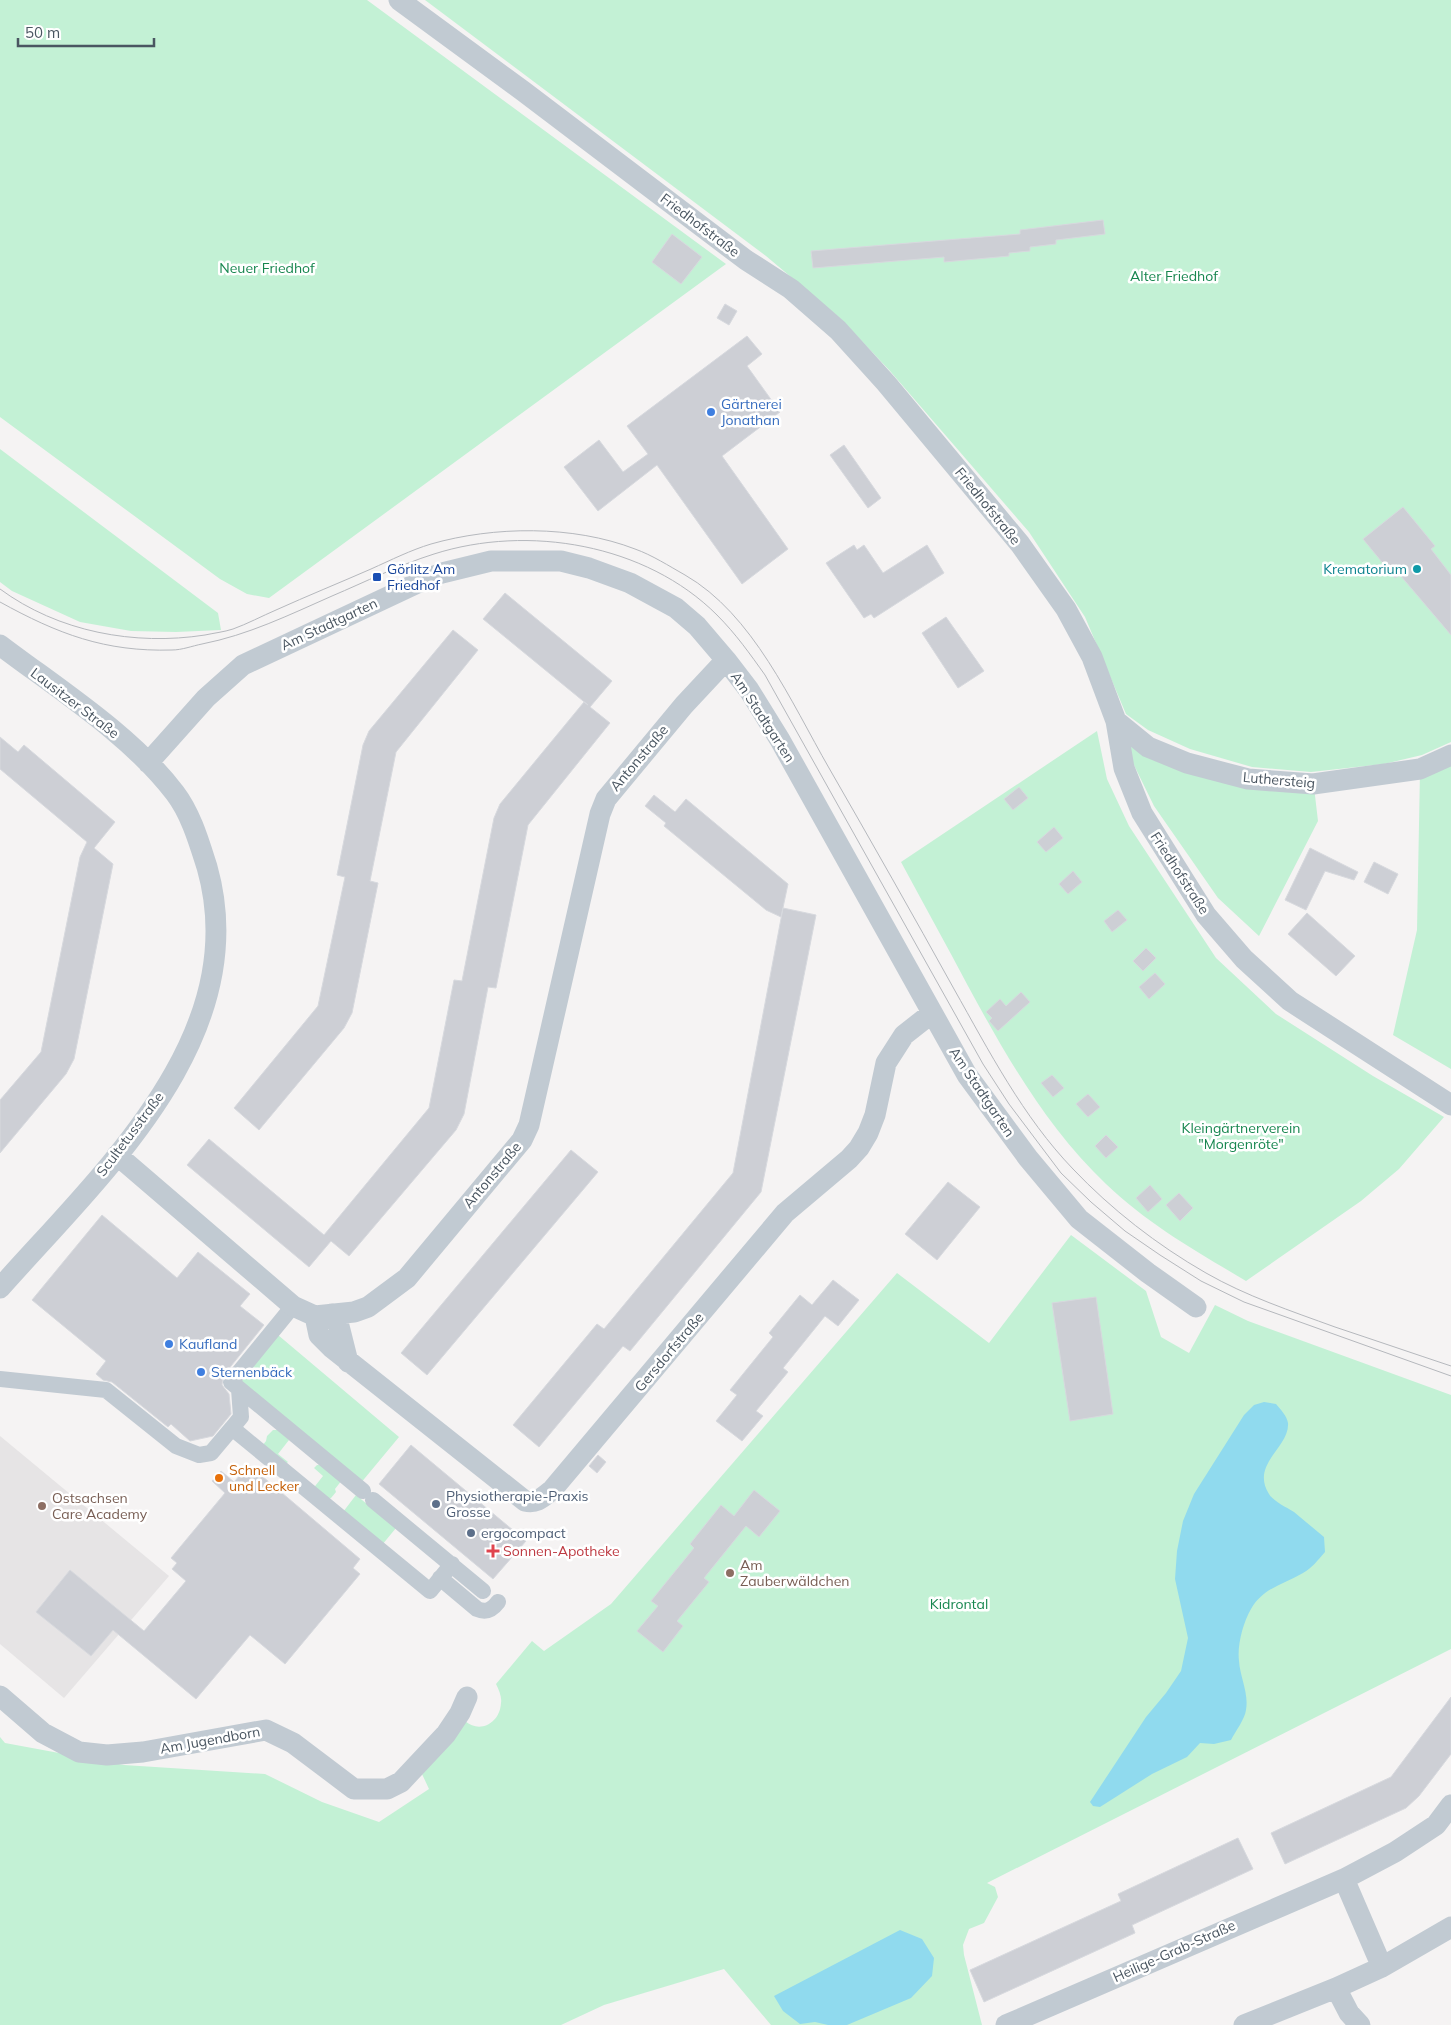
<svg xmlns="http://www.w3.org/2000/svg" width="1451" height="2025" font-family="Mulish,sans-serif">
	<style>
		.education { fill: #e6e4e5 }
		.green { fill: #c3f1d5 }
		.water { fill: #90daee }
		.building { fill: #cdcfd5; stroke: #d7d9de }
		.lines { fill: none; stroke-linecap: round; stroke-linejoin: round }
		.pedestrian { stroke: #c1cad2; stroke-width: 16 }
		.minor { stroke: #c1cad2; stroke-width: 21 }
		.tram { stroke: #b5b8bd; stroke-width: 1 }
		.shop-dot { fill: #3f7fe0; stroke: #fff; stroke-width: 2 }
		.culture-dot { fill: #0f9aa8; stroke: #fff; stroke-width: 2 }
		.transit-dot { fill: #1a4fb4; stroke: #fff; stroke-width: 2 }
		.food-dot { fill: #e8710a; stroke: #fff; stroke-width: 2 }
		.service-dot { fill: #5c6f8a; stroke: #fff; stroke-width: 2 }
		.education-dot { fill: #8d6e63; stroke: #fff; stroke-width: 2 }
		.health-dot { fill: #e0444e; stroke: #fff; stroke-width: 2 }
		.labels { text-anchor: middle; stroke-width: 5; stroke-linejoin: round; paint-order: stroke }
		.street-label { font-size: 14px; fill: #4a5661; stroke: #fff }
		.park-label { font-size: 14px; fill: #17864f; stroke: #fff }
		.shop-label { font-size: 14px; fill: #366cbe; stroke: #fff; text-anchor: start }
		.transit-label { font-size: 14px; fill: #164399; stroke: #fff; text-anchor: start }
		.culture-label { font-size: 14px; fill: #0d838f; stroke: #fff; text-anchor: end }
		.food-label { font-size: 14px; fill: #c56008; stroke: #fff; text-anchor: start }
		.service-label { font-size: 14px; fill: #4e5e75; stroke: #fff; text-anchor: start }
		.education-label { font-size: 14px; fill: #785e54; stroke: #fff; text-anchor: start }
		.health-label { font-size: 14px; fill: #be3a42; stroke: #fff; text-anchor: start }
	</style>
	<rect width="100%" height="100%" fill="#f5f3f3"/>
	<path class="education" d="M0,1436L169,1576L64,1698L0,1644Z"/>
	<path class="green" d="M0,0H367L726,264L269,598L247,594L220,579L0,417Z
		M425,0H1451V742L1422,755L1384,764L1311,772L1252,767L1190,749L1148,730L1126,714L1085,617L1029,532L890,371L841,319L766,256Z
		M0,449L218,613L221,630L176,632L131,631L80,622L12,591L0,582Z
		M1121,730L1147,750L1314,787L1318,821L1259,936L1218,898L1154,806L1133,763Z
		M1097,731L1107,779L1129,826L1216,958L1276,1014L1373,1076L1444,1117L1399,1169L1361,1201L1246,1281C1196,1251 1149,1225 1106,1184C1047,1128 1006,1056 968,986C946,944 923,903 901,862Z
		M1451,757V1069L1393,1035L1417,930L1420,771Z
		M1071,1235L1146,1291L1161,1337L1189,1353L1215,1305L1248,1321L1451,1395V1649L987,1883L995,1887L998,1897L984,1923L969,1929L963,1945L964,1955L982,2025H771L724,1969L604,2005L561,2025H0V1737L5,1743L124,1765L265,1774L322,1802L379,1822L429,1789L422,1774L465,1721C480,1734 500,1723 501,1703C502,1697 499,1690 496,1684L532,1641L544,1651L611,1604L897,1273L989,1343Z
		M278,1335L399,1437L360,1484L241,1384V1378Z
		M273,1430H278L289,1440L278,1454L288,1462L284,1465L259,1450L266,1441L267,1436Z
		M317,1465H321L342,1480L335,1489L336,1492L331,1498L327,1500L312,1490L323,1476L314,1468Z
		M356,1495L396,1528L382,1545L343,1512Z"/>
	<path class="water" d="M1264,1402L1276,1404C1281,1410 1287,1416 1288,1423C1290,1447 1250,1464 1269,1494C1273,1501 1286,1507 1294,1512C1304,1520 1314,1529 1324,1537L1325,1552C1318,1560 1312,1568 1303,1573C1284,1584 1263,1588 1251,1609C1243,1623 1237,1645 1239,1661C1240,1677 1249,1693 1246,1710C1245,1719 1235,1732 1231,1740L1214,1744L1200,1743L1187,1757L1152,1774L1100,1807L1093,1806L1090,1802L1146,1717L1166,1693L1181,1671L1188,1638L1175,1579L1177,1551L1183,1521L1194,1494L1244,1415L1254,1405Z
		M900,1930L922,1939L934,1958L932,1976L911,1998L847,2025H828L815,2022L800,2024L783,2011L774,1996Z"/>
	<path class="building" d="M1103,220L1105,234L1056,240V244L1030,247V251L1009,253V256L944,262V257L813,268L811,251L1020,234V230Z
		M672,234L702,257L681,284L652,262Z
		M725,304L737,311L729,325L717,318Z
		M747,336L762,354L747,366L780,412L722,456L788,549L742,584L657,465L598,511L564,467L599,440L623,472L648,454L627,426Z
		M844,445L881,498L868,508L830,455Z
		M1403,507L1435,546L1431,549L1451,575V635L1400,575L1395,578L1363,539Z
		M854,545L857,550L864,545L883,573L927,545L944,573L874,618L871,614L864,618L826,563Z
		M505,593L612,681L590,707L610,723L528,825L496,988L488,987L464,1114L456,1130L349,1256L331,1241L309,1267L187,1165L209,1139L324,1235L429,1108L454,980L462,981L494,818L500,804L584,702L588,705L483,619Z
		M946,617L984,671L958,688L922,633Z
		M453,630L478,650L396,752L370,881L378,883L352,1013L344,1028L259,1130L234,1108L318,1006L345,877L337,875L363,745L369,731Z
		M0,737L18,752L24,745L115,822L94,848L113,864L74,1059L66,1074L0,1153V1100L41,1052L80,857L87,842L0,769Z
		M1019,787L1028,798L1013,810L1004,799Z
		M654,795L675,812L686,799L788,884L781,917L766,910L664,826L666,823L645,806Z
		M1054,827L1063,838L1046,852L1037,842Z
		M1310,848L1358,872L1354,880L1325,871L1306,910L1285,900Z
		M1374,862L1398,874L1388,894L1364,882Z
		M1073,871L1082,882L1068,894L1059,884Z
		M783,908L816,915L761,1192L630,1351L623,1346L539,1447L513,1425L597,1324L604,1329L733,1173Z
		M1118,910L1127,920L1112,932L1104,921Z
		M1307,913L1355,956L1336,976L1288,934Z
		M1146,948L1156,958L1143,971L1133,961Z
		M1155,973L1165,984L1149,999L1139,987Z
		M1021,992L1030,1002L998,1031L989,1021L992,1018L986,1012L1000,999L1006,1006Z
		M1052,1075L1064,1088L1053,1097L1041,1083Z
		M1088,1094L1100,1107L1088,1117L1076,1104Z
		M1106,1135L1118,1147L1106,1158L1095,1146Z
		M571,1150L598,1172L427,1375L401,1353Z
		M948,1182L980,1207L937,1260L905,1234Z
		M1150,1185L1162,1199L1148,1212L1136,1198Z
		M1179,1193L1193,1208L1180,1221L1166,1205Z
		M102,1215L177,1278L198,1252L250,1294L240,1306L264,1325L223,1376L222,1385L229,1394L231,1414L213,1436L190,1441L171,1424L168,1427L112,1382L103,1380L96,1374L106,1361L32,1300Z
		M833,1280L859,1300L838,1326L825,1316L783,1368L788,1372L756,1411L763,1416L742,1441L716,1421L737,1395L730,1390L773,1337L769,1333L800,1295L812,1305Z
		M1096,1297L1113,1414L1070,1421L1052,1303Z
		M411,1445L526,1541L493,1579L379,1484Z
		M598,1455L606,1462L597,1473L589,1466Z
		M249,1465L360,1559L353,1568L360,1574L285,1664L250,1635L196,1699L113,1630L91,1656L36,1612L70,1570L144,1631L186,1581L172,1569L177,1563L171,1558L225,1493L212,1481L221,1471L234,1482Z
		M754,1490L780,1511L759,1537L746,1526L704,1578L709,1582L677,1621L683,1626L663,1652L637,1631L658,1606L651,1601L694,1548L690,1544L721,1505L734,1516Z
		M1451,1697V1754L1419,1796L1406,1808L1285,1864L1271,1833L1391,1777Z
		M1238,1838L1253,1869L1132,1925L1135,1933L984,2002L970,1970L1121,1901L1118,1894Z"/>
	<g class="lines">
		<path class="pedestrian" d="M293,1306L231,1382L363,1491
			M0,1379L106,1390L176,1446L199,1455L211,1453L232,1428L430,1591L452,1564
			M232,1428L241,1417L239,1389
			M373,1500L483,1591
			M440,1578L477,1609C486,1613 492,1610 498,1602"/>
		<path class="minor" d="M399,0L523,91L746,260L791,289L838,330L886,383L1020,544L1066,609L1092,657L1116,721L1124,768L1142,813L1206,915L1244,959L1290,1001L1451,1105
			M0,645C58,689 131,735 175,793C191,814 199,842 207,867C255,1036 101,1174 0,1288
			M1116,721L1148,747L1187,763L1248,779L1313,784L1420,769L1451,755
			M148,763L206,698L243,665L426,579L442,573L491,561H561L589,568L630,583L676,608L697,626L726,660L749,690L780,740L967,1075L1028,1158L1079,1219L1148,1273L1196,1307
			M117,1155L293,1306L315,1316L354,1312L368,1307L407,1278L522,1140L529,1125L600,814L606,799L684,705L726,660
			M332,1314L339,1326L348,1362
			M315,1316L319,1335L332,1348L525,1501C537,1504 543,1497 552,1490L785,1213L849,1159L859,1148L868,1133L875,1115L886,1063L904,1035L932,1013
			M0,1696L43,1733L79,1752L107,1755L143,1752L266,1730L293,1743L354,1789H387L401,1782L446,1734L460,1713L467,1697
			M1344,1879L1382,1967
			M1336,1988L1349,2013L1360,2025
			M1006,2025L1344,1879L1395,1852L1436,1825L1451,1805
			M1244,2025L1336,1988L1382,1967L1451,1927"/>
		<path class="tram" d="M0,589C58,632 135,646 205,635C214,633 224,632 233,629C247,624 262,616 276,610C307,596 339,583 371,569C391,560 411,550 431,544C494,526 573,525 635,549C652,555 669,566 685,575C753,614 791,702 829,768C871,841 913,915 954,989C989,1051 1023,1117 1073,1169C1111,1209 1157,1245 1206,1273C1246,1296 1291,1311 1335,1327C1374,1340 1412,1353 1451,1366
			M0,602C58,634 105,652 172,650C182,650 192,646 202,644C248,635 289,615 332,596C365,582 399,565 434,554C528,524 646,544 717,615C736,634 750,654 765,675L983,1064L1009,1104L1061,1173L1091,1202L1125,1231L1160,1255L1201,1281L1244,1302L1451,1376"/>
	</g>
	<g class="shop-dot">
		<circle cx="711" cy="412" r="5"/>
		<circle cx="169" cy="1344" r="5"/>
		<circle cx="201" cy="1372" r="5"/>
	</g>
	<circle class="culture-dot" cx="1417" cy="569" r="5"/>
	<rect class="transit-dot" x="372" y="572" width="10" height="10" rx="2.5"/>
	<circle class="food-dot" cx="219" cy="1478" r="5"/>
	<g class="service-dot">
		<circle cx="436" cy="1504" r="5"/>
		<circle cx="471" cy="1533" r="5"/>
	</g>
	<g class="education-dot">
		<circle cx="42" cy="1506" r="5"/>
		<circle cx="730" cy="1573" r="5"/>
	</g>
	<path class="health-dot" d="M490.5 1543.5h5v5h5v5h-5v5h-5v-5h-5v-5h5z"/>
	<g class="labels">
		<g class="street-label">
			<text transform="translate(700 225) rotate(37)" y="5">Friedhofstraße</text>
			<text transform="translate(988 506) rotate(51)" y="5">Friedhofstraße</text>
			<text transform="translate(329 624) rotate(-25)" y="5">Am Stadtgarten</text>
			<text transform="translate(75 703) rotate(37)" y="5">Lausitzer Straße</text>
			<text transform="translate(763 717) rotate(57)" y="5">Am Stadtgarten</text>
			<text transform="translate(639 758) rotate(-50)" y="5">Antonstraße</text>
			<text transform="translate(1279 780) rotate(5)" y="5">Luthersteig</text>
			<text transform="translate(1180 873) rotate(57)" y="5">Friedhofstraße</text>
			<text transform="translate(982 1092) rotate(56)" y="5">Am Stadtgarten</text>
			<text transform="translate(130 1134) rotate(-53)" y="5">Scultetusstraße</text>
			<text transform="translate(492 1175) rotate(-50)" y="5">Antonstraße</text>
			<text transform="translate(669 1352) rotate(-50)" y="5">Gersdorfstraße</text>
			<text transform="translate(210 1740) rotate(-10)" y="5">Am Jugendborn</text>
			<text transform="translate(1174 1951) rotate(-24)" y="5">Heilige-Grab-Straße</text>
		</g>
		<g class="park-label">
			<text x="267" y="273">Neuer Friedhof</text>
			<text x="1174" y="281">Alter Friedhof</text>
			<text x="1241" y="1133">Kleingärtnerverein<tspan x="1241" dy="16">"Morgenröte"</tspan></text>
			<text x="959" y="1609">Kidrontal</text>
		</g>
		<g class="shop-label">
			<text x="721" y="409">Gärtnerei<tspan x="721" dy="16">Jonathan</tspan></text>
			<text x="179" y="1349">Kaufland</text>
			<text x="211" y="1377">Sternenbäck</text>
		</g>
		<g class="transit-label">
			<text x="387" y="574">Görlitz Am<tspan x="387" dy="16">Friedhof</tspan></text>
		</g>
		<g class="culture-label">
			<text x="1407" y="574">Krematorium</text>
		</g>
		<g class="food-label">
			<text x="229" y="1475">Schnell<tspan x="229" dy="16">und Lecker</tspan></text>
		</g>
		<g class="service-label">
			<text x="446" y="1501">Physiotherapie-Praxis<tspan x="446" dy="16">Grosse</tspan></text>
			<text x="481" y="1538">ergocompact</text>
		</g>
		<g class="education-label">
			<text x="52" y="1503">Ostsachsen<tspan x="52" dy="16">Care Academy</tspan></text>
			<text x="740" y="1570">Am<tspan x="740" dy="16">Zauberwäldchen</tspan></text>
		</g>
		<g class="health-label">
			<text x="503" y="1556">Sonnen-Apotheke</text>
		</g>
	</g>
	<path d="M18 38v8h136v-8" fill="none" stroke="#4a5661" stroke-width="2.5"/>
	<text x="25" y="38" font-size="15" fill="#4a5661" stroke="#ffffff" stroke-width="4" paint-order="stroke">50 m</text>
</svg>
